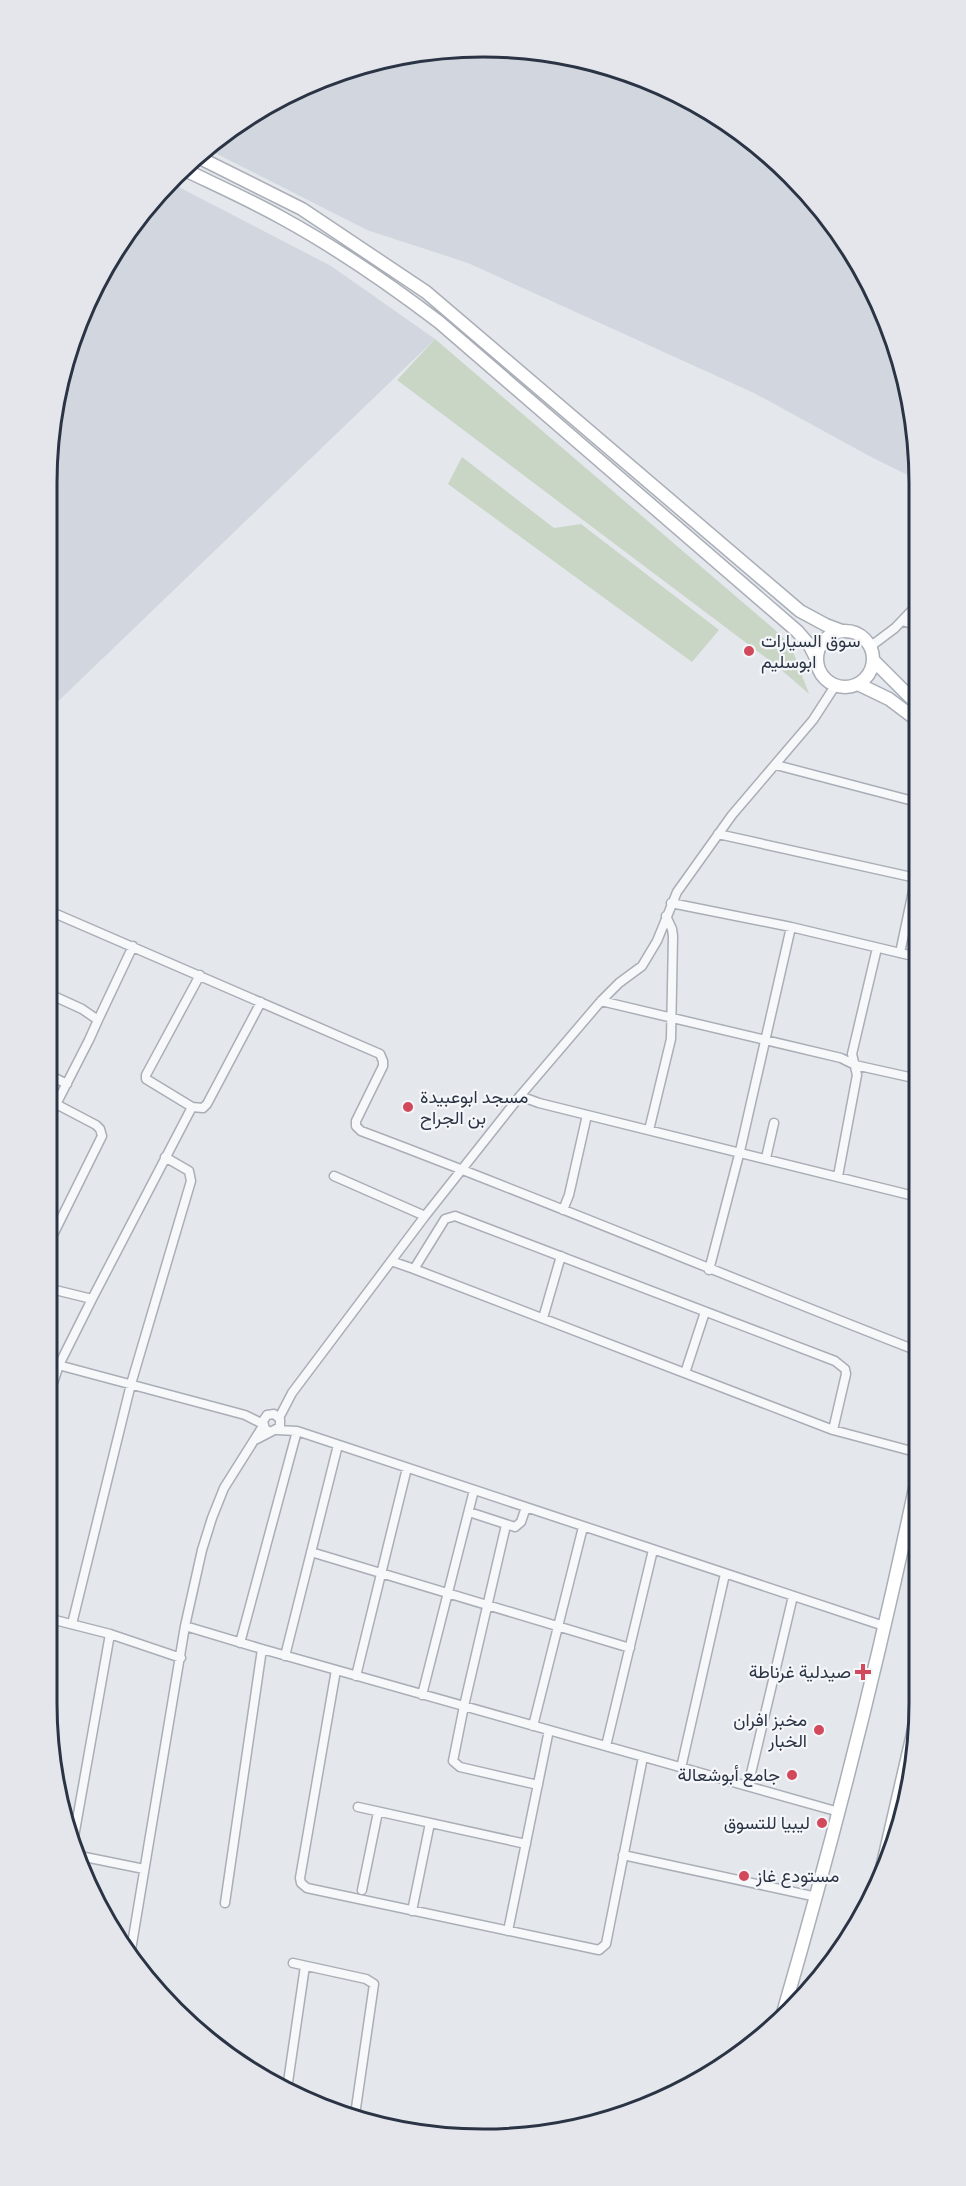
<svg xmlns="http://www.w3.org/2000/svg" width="966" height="2186" font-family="'Roboto Condensed',Vazirmatn,sans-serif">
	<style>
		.built { fill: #d2d6de }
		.green { fill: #c9d6c5 }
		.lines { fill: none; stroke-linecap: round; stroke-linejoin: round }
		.street-casing { stroke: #a9aeb7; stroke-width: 11 }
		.secondary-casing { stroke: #a9aeb7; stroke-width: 15 }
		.street { stroke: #f7f8fa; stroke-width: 8 }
		.secondary { stroke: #fff; stroke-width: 12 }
		.poi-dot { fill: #d1495b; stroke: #f4f6f9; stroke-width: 2 }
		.labels { text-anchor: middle; stroke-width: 4.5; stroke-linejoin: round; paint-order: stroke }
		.poi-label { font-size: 18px; fill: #2b3445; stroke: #f4f6f9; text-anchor: end }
		.rim { fill: none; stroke: #2b3445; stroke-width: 3 }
	</style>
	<rect width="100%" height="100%" fill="#e4e7ec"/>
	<path class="built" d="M455,47L540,50L624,70L748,137L829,217L886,316L916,426V479L873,458L754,393L468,263L367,230L205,148L218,136L290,91L370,61Z
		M169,182L331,266L435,339L47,712V483L70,342L105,264L155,195Z"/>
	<path class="green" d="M435,339L774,629L791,646L809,694L777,666L397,380Z
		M462,457L554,528L581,524L719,630L692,662L448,484Z"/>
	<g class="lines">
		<g class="street-casing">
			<path id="street" d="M902,621L916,625
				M871,646L895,628L916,606
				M776,765L917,802
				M718,834L916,878
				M671,903L791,927L917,957
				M47,910L380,1054L383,1061V1066L356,1121V1126L361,1131C548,1201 732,1279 918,1351
				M900,953L917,872
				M601,1001L841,1058L855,1065L918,1079
				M98,1020L133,946
				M47,1074L67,1084
				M520,1096L539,1103L918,1197
				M192,1107L203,1108L207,1104L261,1002
				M47,1122L89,1040L98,1020L82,1009L47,993
				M649,1130L671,1039L673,936L672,929L666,916
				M766,1158L774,1123
				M334,1176L425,1216
				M838,1176L857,1075L852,1054L877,948
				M563,1210L569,1195L587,1115
				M47,1247L102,1136L100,1129L96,1125L56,1104
				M391,1261L414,1269
				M709,1270L740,1151L791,927
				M47,1288L92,1299
				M543,1318L561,1256
				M47,1362L245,1415L263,1424
				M685,1373L705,1312
				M47,1401L59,1365L92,1299L192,1107L146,1079V1075L200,975
				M279,1418L292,1393L425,1216L520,1096L601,1001L619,983L642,966L657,941L677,892L732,815L813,720L835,686
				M277,1430L297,1431L884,1626
				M833,1430L846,1374L845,1369L835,1361L455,1216L445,1219L414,1269L833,1430L919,1453
				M257,1439L280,1427V1419L274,1414L267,1415L263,1421L265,1429L270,1432
				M469,1512L515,1527L521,1522L526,1507
				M506,1525L464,1706L453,1761L460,1767L538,1785
				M311,1552L630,1648
				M47,1618L110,1634L181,1658
				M72,1624L131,1384L191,1181L189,1171L165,1157
				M185,1626L262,1649L839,1812
				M240,1643L297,1431
				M285,1656L338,1445
				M336,1670L300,1878L301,1883L307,1888L599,1950L606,1944L643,1757
				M356,1676L407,1468
				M422,1695L474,1490
				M533,1726L583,1527
				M606,1746L653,1550
				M681,1768L725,1574
				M748,1786L793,1596
				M358,1807L526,1844
				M72,1848L110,1634
				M75,1855L144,1869
				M623,1855L817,1897
				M362,1890L378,1812
				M225,1903L262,1649
				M412,1911L430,1823
				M508,1931L549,1730
				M130,1956L185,1626L202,1550L212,1518L224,1488L263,1426
				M293,1963L366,1979L374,1984L355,2115
				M212,2037L217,2042
				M287,2089L305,1966"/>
		</g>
		<g class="secondary-casing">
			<path id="secondary" d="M196,156L302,209L426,292L800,611L826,625L842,631
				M183,169C216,185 250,200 282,218C337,248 389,284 439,322L797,631L810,646L817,660
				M817 659a28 28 0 1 1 56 0a28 28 0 1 1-56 0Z
				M873,660L917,704
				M858,684L889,699L917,720
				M879,1881L918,1712
				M783,2013C835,1834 881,1652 919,1469"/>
		</g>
		<use href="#street" class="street"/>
		<use href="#secondary" class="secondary"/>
	</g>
	<g class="poi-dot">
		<circle cx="749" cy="651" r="6"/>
		<circle cx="408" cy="1107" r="6"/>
		<path d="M860 1663h6v6h6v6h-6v6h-6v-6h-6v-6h6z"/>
		<circle cx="819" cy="1730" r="6"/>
		<circle cx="792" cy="1775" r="6"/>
		<circle cx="822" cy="1823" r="6"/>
		<circle cx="744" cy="1876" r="6"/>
	</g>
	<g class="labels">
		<g class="poi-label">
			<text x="761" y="647" text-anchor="start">سوق السيارات<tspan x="761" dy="21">ابوسليم</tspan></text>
			<text x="420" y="1103" text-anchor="start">مسجد ابوعبيدة<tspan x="420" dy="21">بن الجراح</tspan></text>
			<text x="851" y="1678">صيدلية غرناطة</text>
			<text x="807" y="1726">مخبز افران<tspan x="807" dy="21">الخبار</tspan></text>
			<text x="780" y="1781">جامع أبوشعالة</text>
			<text x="810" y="1829">ليبيا للتسوق</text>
			<text x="756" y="1882" text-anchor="start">مستودع غاز</text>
		</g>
	</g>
	<path d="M0 0H966V2186H0ZM483 57H483A426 426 0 0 1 909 483V1703A426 426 0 0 1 483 2129H483A426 426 0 0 1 57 1703V483A426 426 0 0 1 483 57Z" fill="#e4e6eb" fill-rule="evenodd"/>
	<path class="rim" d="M483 57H483A426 426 0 0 1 909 483V1703A426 426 0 0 1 483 2129H483A426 426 0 0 1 57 1703V483A426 426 0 0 1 483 57Z"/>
</svg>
